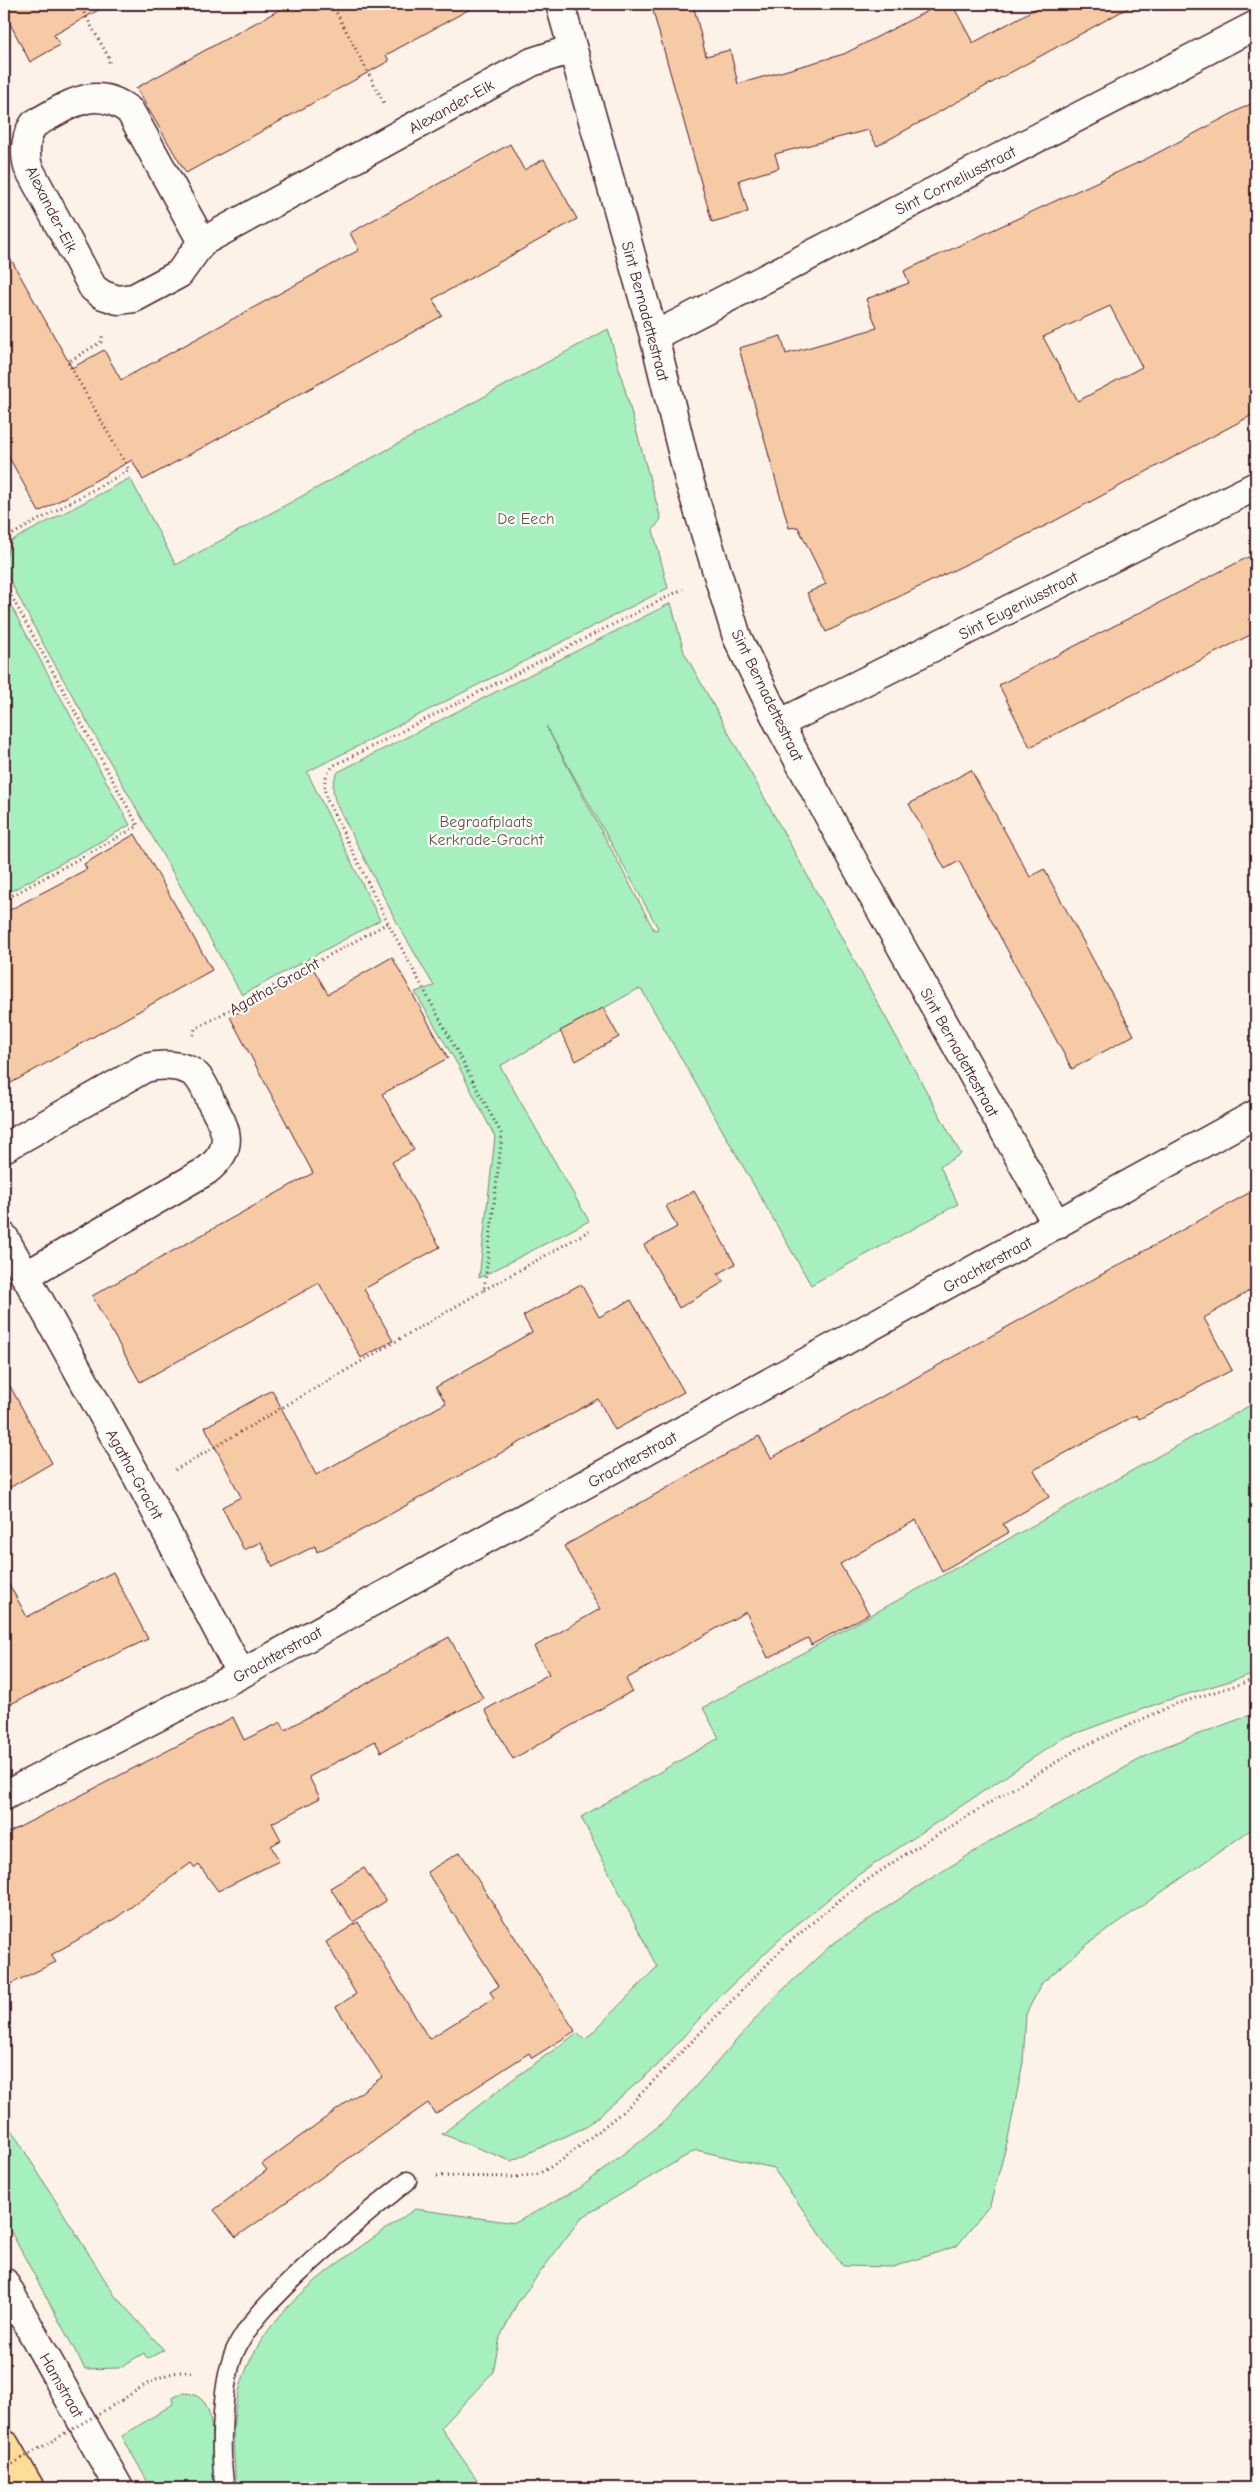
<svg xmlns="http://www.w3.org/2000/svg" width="1260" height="2492" font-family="'Comic Neue',sans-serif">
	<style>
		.green { fill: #a6efbe; stroke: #788774; fill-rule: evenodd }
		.building { fill: #f7caa6; stroke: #4a1f2b; fill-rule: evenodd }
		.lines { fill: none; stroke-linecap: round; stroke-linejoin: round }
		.service-casing { stroke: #4a1f2b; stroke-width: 21 }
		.minor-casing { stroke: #4a1f2b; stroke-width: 31 }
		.tertiary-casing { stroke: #4a1f2b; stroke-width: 31 }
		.trunk-casing { stroke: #4a1f2b; stroke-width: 31 }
		.path { stroke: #4a1f2b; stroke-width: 3; stroke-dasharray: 1 4; stroke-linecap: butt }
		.service { stroke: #fdfcf7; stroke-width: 18 }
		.minor { stroke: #fdfcf7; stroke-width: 28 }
		.tertiary { stroke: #fdfcf7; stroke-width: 28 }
		.trunk { stroke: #fdde96; stroke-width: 28 }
		.path-bridge { stroke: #4a1f2b; stroke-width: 3; stroke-dasharray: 1 4; stroke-linecap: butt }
		.labels { text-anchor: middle; stroke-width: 4.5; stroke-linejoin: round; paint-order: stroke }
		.street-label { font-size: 16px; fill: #4a1f2b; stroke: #fdfcf7 }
		.park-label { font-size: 16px; fill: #615350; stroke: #fdfcf7 }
	</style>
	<rect width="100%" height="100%" fill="#fcf2e7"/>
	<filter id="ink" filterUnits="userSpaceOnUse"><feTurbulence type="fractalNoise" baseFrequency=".02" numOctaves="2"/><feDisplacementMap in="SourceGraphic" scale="10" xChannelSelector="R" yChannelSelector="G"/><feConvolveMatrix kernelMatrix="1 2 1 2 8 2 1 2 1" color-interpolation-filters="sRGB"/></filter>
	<g filter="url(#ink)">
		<path class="green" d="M608,329L661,519L653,530L668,588L307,772L380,920L242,995L41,640L4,569V562L11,541L130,478L176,565Z
			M4,593L130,825L4,895Z
			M671,603L684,652L961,1154L940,1166L958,1204L811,1285L642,990L638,989L500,1066L589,1221L479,1278L495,1137L459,1067L415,992L434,986L397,923L337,805C332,794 331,782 338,772ZM546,726L658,928V929L654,930Z
			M1256,1402V1673L1165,1701L1063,1738L858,1875L783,1936L716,2000L658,2065L586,2127L511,2161L442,2134L509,2082L577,2033L585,2040L657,1967L581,1817L719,1738L703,1708Z
			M1256,1713V1826L1089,1943L1042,1983L1026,2014L1023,2062L1008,2139L990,2205L957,2246L893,2267L843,2266L773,2168L696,2150L581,2218L518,2302L500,2337L493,2372L441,2428L483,2488H236C235,2464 231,2437 235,2412C248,2313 340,2262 415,2209L515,2223L580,2188L665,2121L772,2000L831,1945L914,1889L1001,1835L1161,1748Z
			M4,2118L115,2296L164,2350L147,2359L144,2353L119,2368L85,2369L4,2219Z
			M184,2393C215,2394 211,2428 212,2449C212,2462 213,2475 216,2488H151L122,2436L173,2404L172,2398Z"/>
		<path class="building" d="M4,4H109L54,35L60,45L30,62L4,12Z
			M290,4H479L386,55L389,61L186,173L136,88Z
			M651,4H693L706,56L730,50L738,84L844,54L941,4H952L973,43L1044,4H1135L877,146L868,130L775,154L779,168L739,180L748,212L712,222Z
			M1256,101V413L1047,525L826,632L807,593L826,584L798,527L789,528L739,348L781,336L786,354L877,328L866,299L909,283L904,271L1146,159ZM1110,306L1142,367L1078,401L1043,337Z
			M510,144L524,170L544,159L577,219L433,299L442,316L143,480L132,460L39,512L4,448V247L72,368L104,350L121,380L359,250L350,233Z
			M1256,553V632L1030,747L999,685Z
			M971,770L1030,877L1044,869L1134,1035L1072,1069L959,861L945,869L909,804Z
			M135,834L212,970L4,1087V913L87,869L84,864Z
			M392,957L448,1058L382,1094L414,1150L392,1162L440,1247L364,1289L393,1341L361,1358L319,1283L140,1382L92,1296L313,1173L230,1017L314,970L328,994Z
			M603,1008L619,1037L576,1061L560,1031Z
			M1256,1189V1287L1204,1318L1232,1370L1139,1419L1136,1415L1034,1470L1049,1497L1003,1524L1008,1533L942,1571L916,1520L840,1564L869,1614L811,1645L808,1638L768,1658L746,1612L626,1679L632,1691L513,1759L485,1710L549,1674L534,1647L600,1609L564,1546L759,1436L771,1458Z
			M694,1191L735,1264L718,1274L724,1282L679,1308L644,1245L677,1227L666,1206Z
			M581,1284L599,1317L631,1300L684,1392L615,1430L598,1399L360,1531L317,1552L315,1546L273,1567L261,1542L244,1550L222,1507L241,1497L205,1427L272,1390L316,1475L446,1403L436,1387L532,1332L523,1316Z
			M4,1375L52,1463L4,1491Z
			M113,1572L148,1639L4,1707V1575L27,1617Z
			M449,1637L483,1698L381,1752L375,1741L309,1777L320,1798L272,1823L281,1840L271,1846L279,1861L218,1891L199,1865L195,1868L191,1863L116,1918L51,1955L56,1962L4,1987V1835L233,1717L244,1740L281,1722L285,1730Z
			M460,1852L575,2031L532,2058L529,2053L435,2114L428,2103L236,2237L214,2210L267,2170L262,2164L382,2077L336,2007L356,1994L326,1942L358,1922L429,2039L494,1998L490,1992L499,1986L427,1872Z
			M364,1868L386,1901L353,1922L330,1888Z"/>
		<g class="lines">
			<g class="service-casing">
				<path id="service" d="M225,2488C219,2454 221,2375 238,2345C252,2319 273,2299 294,2278C330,2244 368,2212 407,2181"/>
			</g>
			<g class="minor-casing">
				<path id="minor" d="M560,4L654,336L689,480L737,637L779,724L846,848L1057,1225
					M202,242L130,111C94,83 68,106 34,124C25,137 24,151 28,167L93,288L103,295L118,300L134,298L179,274L202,242L532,62L572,49
					M654,336L1256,25
					M779,724L1256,486
					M4,1148L145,1068C161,1064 185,1064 197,1076C204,1083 208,1095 212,1104C228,1132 235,1148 206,1171L25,1276
					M4,1237L144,1489L241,1674
					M4,1796L241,1674L1256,1114"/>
			</g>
			<g class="tertiary-casing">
				<path id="tertiary" d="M4,2282L119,2488"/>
			</g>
			<g class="trunk-casing">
				<path id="trunk" d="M4,2443L30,2488"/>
			</g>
			<path class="path" d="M79,4L109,58V63
				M332,4L384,103
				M4,539L129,470L68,362L101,342L103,333
				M4,583L138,826L4,900
				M193,1035L195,1029L388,923
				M484,1290L589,1231
				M175,1470L484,1290L502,1135L388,923L326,798C323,784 324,774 335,765L683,589
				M437,2176L515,2177L538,2174L561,2161L626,2109L786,1945L844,1896L901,1857L1076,1750L1173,1705L1256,1679
				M122,2400C143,2386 168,2367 195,2373"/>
			<use href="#service" class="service"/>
			<use href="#minor" class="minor"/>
			<use href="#tertiary" class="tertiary"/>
			<use href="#trunk" class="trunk"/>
			<path class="path-bridge" d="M4,2469L122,2400"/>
		</g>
	</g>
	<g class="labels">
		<g class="street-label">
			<text transform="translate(451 106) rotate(-29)" y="6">Alexander-Eik</text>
			<text transform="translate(955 180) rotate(-27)" y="6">Sint Corneliusstraat</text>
			<text transform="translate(52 209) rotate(63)" y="6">Alexander-Eik</text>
			<text transform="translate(646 311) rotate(75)" y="6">Sint Bernadettestraat</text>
			<text transform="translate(1018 605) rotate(-27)" y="6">Sint Eugeniusstraat</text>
			<text transform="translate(768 695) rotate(64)" y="6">Sint Bernadettestraat</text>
			<text transform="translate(274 986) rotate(-29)" y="6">Agatha-Gracht</text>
			<text transform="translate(960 1052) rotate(61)" y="6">Sint Bernadettestraat</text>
			<text transform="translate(987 1264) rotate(-29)" y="6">Grachterstraat</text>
			<text transform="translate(632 1459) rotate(-29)" y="6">Grachterstraat</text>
			<text transform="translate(135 1474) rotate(61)" y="6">Agatha-Gracht</text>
			<text transform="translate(277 1654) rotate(-29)" y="6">Grachterstraat</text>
			<text transform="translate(62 2385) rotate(60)" y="6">Hamstraat</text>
		</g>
		<g class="park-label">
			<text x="526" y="524">De Eech</text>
			<text x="486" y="827">Begraafplaats<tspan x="486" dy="18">Kerkrade-Gracht</tspan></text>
		</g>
	</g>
	<rect width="1260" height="2492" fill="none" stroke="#fdfcf7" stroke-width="20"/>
	<rect x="10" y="10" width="1240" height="2472" fill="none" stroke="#4a1f2b" stroke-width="2" filter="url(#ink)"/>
</svg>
